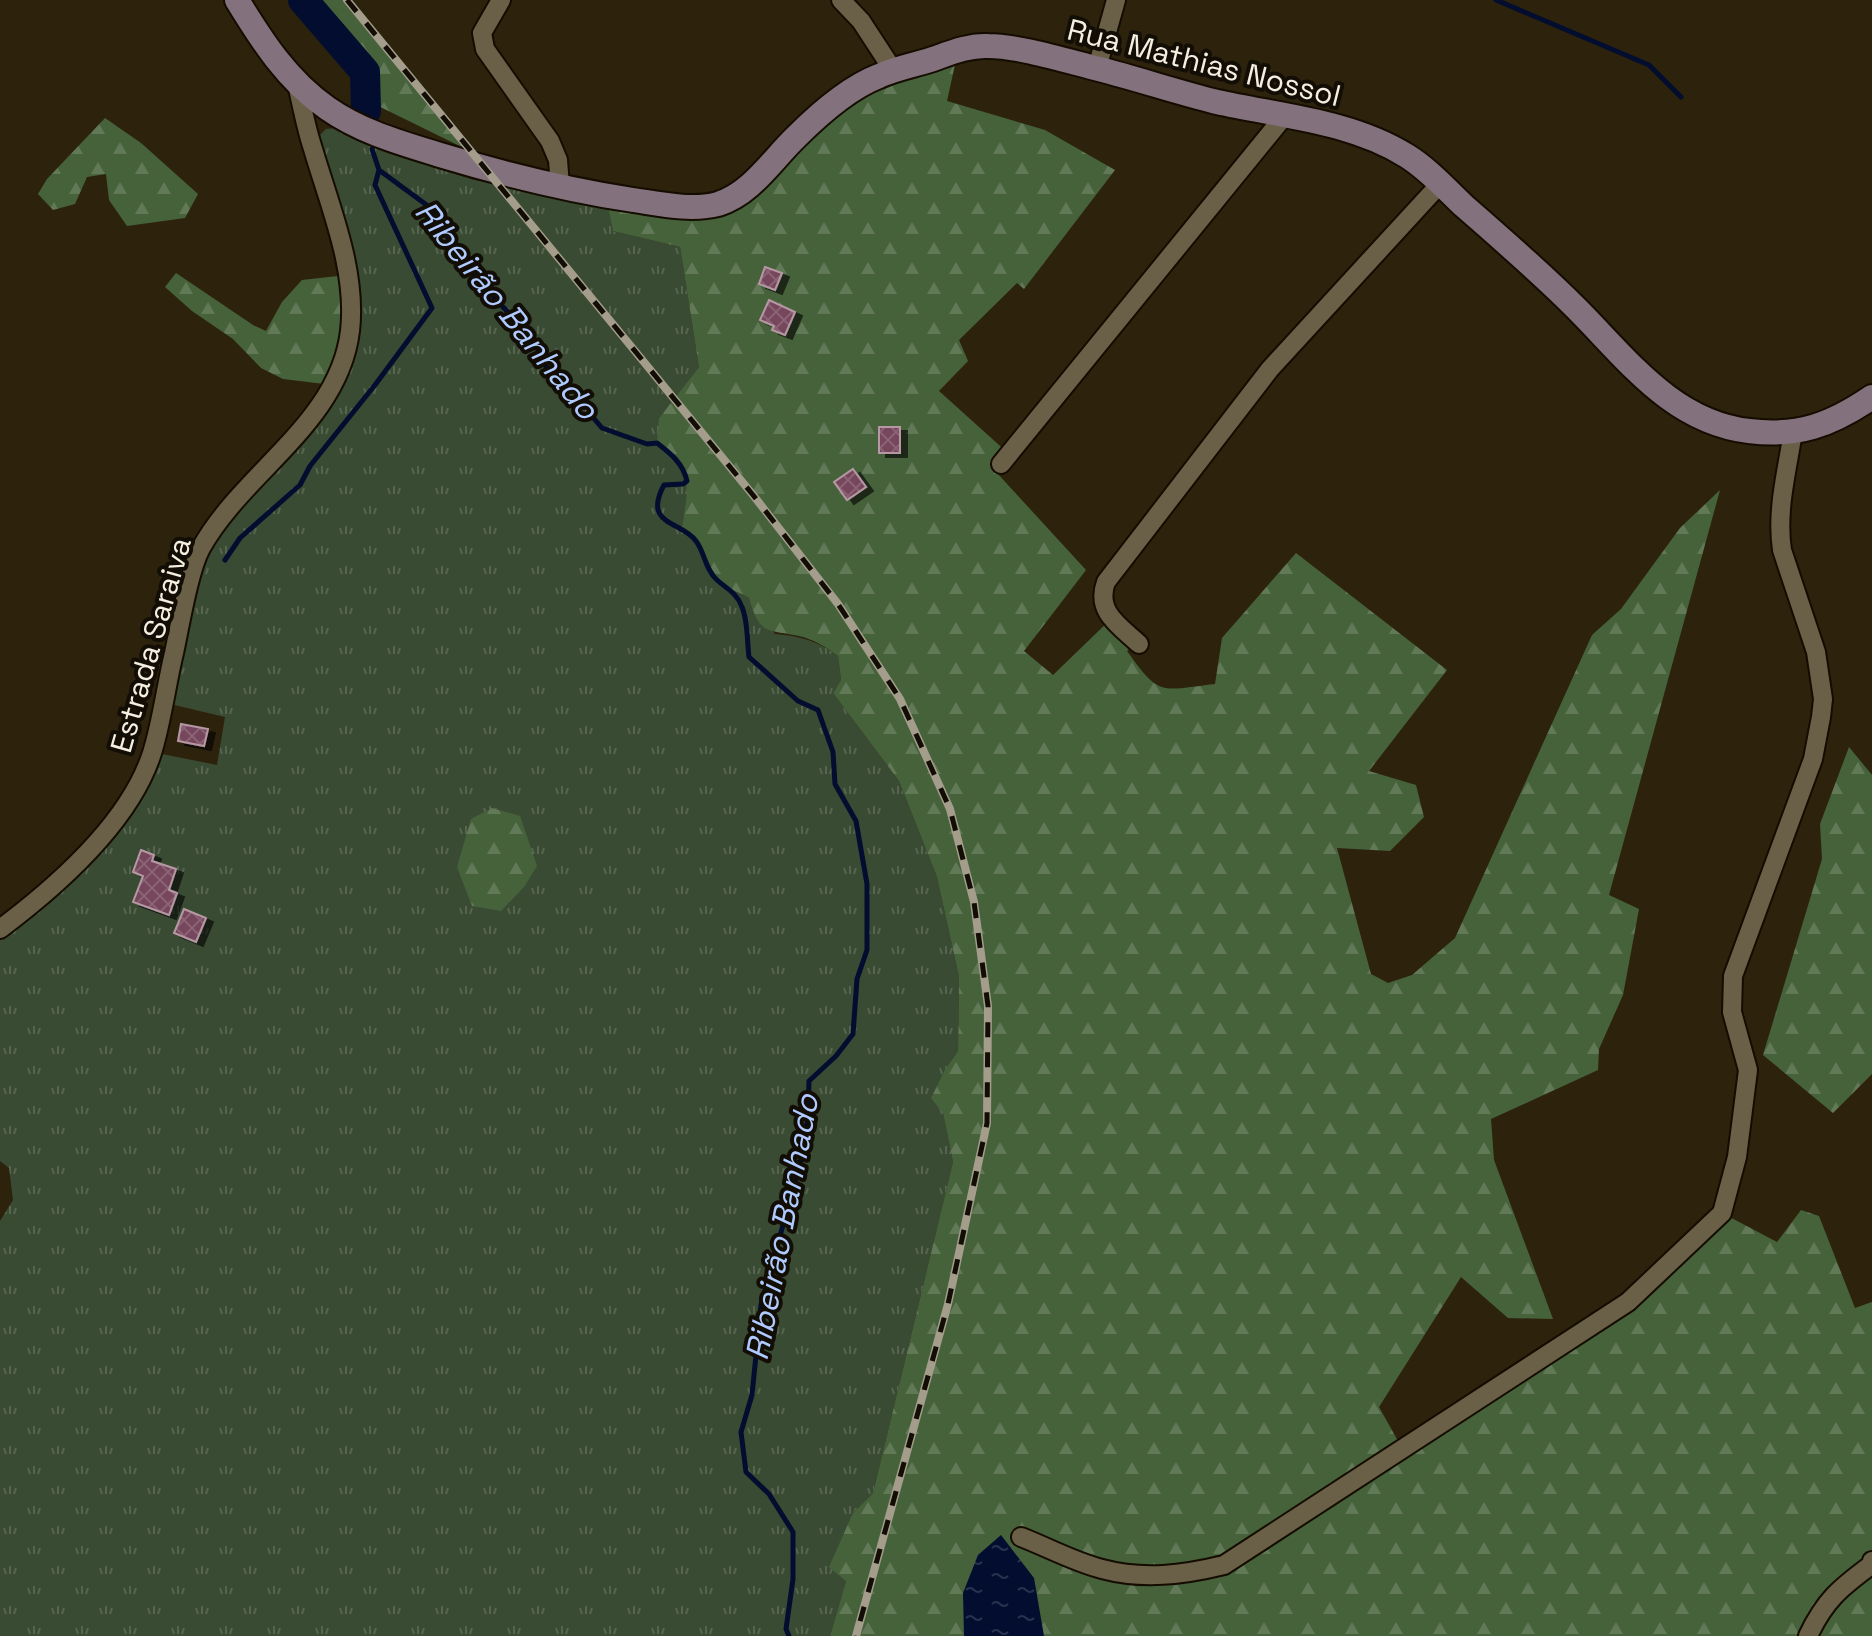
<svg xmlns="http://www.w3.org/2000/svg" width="1872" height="1636" font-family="'Space Grotesk',sans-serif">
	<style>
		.grass { fill: url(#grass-tufts) }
		.forest { fill: url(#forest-firs) }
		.water { fill: url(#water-ripples) }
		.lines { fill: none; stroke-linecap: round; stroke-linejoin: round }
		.stream { stroke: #020d2f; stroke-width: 5 }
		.river { stroke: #020d2f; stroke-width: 30 }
		.building { fill: url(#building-cross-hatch); stroke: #b698a4; stroke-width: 2; filter: url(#shadow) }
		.street-casing { stroke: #150c00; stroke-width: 22 }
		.secondary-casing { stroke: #150c00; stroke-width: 28 }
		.street { stroke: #6a6047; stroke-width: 18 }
		.secondary { stroke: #83727d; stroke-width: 24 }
		.rail-casing { stroke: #a59d8c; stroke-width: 8 }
		.rail { stroke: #120d05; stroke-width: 5; stroke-dasharray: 15; stroke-linecap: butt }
		.labels { text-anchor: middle; stroke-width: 8; stroke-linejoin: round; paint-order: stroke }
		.street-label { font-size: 30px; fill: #f5efe1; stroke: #120d05 }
		.water-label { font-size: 32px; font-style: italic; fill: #afcafe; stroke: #120d05 }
	</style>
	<defs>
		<pattern id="grass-tufts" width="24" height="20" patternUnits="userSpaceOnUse" patternTransform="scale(2)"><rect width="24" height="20" fill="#3a4b33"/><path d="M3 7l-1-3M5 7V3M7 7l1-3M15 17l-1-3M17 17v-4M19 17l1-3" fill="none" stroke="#576550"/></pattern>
		<pattern id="forest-firs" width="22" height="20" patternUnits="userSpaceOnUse" patternTransform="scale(2)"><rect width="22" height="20" fill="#46623b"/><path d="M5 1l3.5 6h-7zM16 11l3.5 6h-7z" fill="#617957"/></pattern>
		<pattern id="water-ripples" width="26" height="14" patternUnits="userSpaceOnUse" patternTransform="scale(2)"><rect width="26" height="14" fill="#020d2f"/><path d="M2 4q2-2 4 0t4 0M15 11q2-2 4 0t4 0" fill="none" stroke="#28314d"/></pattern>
		<pattern id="building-cross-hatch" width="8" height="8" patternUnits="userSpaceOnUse" patternTransform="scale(2)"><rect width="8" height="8" fill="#76475c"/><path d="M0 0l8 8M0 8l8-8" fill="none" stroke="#8a6273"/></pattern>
		<filter id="shadow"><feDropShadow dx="7" dy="4" stdDeviation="0" flood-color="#0009"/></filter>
	</defs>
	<rect width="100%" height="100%" fill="#2d230d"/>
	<path class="grass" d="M337,128L394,154L474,180L607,203L613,231L680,247L699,367L659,418L672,454L685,472L695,540L705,563L731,589L749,598L775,634C800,636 818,641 838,656L841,680L833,693L899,781L937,877L959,977L958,1051L946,1068L943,1113L953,1162L873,1493L853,1513L846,1581L830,1636H0V1221L13,1200L9,1168L0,1161V929L114,824L152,752L217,765L225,717L162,702L200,550L333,385L349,291L311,144L326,129Z"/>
	<path class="forest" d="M303,0H347L472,152L366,100L365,72Z
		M956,60L947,101L1045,130L1115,170L1024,289L1017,283L959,340L968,361L939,391L1009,454L997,473L1086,570L1024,651L1053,675L1112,618L1136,642L1127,651C1160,698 1161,690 1215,684L1222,638L1296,553L1447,670L1369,771L1416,785L1424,817L1390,851L1337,848L1371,974L1388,983L1412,975L1455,938L1592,635L1621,609L1680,528L1720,490L1609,895L1639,909L1623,995L1599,1049L1598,1070L1491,1119L1494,1160L1553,1319L1508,1318L1461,1277L1379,1407L1403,1450L1628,1302L1722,1213L1777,1242L1801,1210L1819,1216L1855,1308L1872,1302V1636H830L846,1581L829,1567L853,1513L873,1493L953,1162L943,1113L931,1098L946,1068L958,1051L959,977L937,877L899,781L833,693L841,680L838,656C826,647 813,639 799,636C765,629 760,635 749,598C738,592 724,587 715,578C699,562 703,544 682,531C687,487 697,472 657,443L659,418L699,367L680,247L613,231L607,203L696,214L862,92Z
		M105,118L141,143L198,194L185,218L127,226L109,200L106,174L87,177L75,204L53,210L38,194L47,179Z
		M176,273L253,325L266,331L282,302L302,280L347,275L349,291L333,385L283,379L261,368L233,339L192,311L165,287Z
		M1849,747L1872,775V1074L1833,1113L1763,1055L1822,859L1820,824Z
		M492,808L520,816L537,866L524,887L501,911L472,906L457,867L471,819Z"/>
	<path class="water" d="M1001,1535L1034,1578L1044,1636H964L963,1593L978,1555Z"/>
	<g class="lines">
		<path class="stream" d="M1496,0L1649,65L1681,97
			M372,149L379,170L428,206L462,260L497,301L531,335L545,365L557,382L579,390L586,399L591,415L602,428L647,444L657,443C670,453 683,463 687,481L683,484L664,485C642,526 682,521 696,541C705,553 705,569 717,580C727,589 737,593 742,607C748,621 747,642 749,657L798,701L818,710L833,752L835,784L856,821L867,884V950L857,979L853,1034L836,1056L809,1081L808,1118L802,1156L761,1305L752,1395L741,1432L746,1472L769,1494L793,1532V1579L786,1629L789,1636
			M225,560L240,538L300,485L310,466L375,385L432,308L375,185L379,170"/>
		<path class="river" d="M303,0L365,72L366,111"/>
	</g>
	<path class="building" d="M765,267L782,273L775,290L759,284Z
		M769,300L795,312L785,335L772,330L774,326L760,320Z
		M879,427H900V453H879Z
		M853,469L866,487L847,500L834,482Z
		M181,724L208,729L204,746L178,741Z
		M141,850L154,855L152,861L176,869L169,890L177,893L169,915L133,902L143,876L133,872Z
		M184,909L206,918L196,942L174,933Z"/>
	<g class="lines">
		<g class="street-casing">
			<path id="street" d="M501,0L482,33L485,49L550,141L558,160L560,186
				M841,0L861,21L893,70
				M1097,68L1116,0
				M1001,464L1286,114
				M1139,644C1120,626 1095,612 1106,582L1270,369L1440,184
				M0,929C56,887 130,822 152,753C162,721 166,686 174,653C180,625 189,570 201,548C243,472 339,423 350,331C357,270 330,207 313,149C306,128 302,106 297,84
				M1021,1537C1047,1547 1074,1562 1102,1569C1143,1580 1183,1575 1224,1565L1628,1302L1722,1213L1737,1157L1748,1070L1732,1012L1733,976L1813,759L1821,717L1823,699L1816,652L1782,550C1776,511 1787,471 1793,432
				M1808,1636C1825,1600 1840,1588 1871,1565L1872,1561"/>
		</g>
		<g class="secondary-casing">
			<path id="secondary" d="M237,0C262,41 287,80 327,108C361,132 401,143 440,155C503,174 568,190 633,200C660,204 691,211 718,204C751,194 772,160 796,137C819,114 848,88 879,76C896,68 915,65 933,59C950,53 969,45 988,46C1019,46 1067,61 1099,69C1138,79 1177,92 1217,102C1280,116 1351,121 1407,156C1428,169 1446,189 1464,206C1502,239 1540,272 1576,308C1627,359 1672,422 1749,431C1798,437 1831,425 1872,397"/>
		</g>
		<use href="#street" class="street"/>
		<use href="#secondary" class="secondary"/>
		<g class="rail-casing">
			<path id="rail" d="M347,0L753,495L838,604L900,699L950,809L974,902L988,1006L987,1123L948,1304L856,1636"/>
		</g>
		<use href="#rail" class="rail"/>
	</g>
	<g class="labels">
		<g class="street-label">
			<text transform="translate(1204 63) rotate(14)" y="10">Rua Mathias Nossol</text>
			<text transform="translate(151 645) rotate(-74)" y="10">Estrada Saraiva</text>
		</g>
		<g class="water-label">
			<text transform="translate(507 310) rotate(51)" y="11">Ribeirão Banhado</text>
			<text transform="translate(782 1227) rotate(-79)" y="11">Ribeirão Banhado</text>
		</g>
	</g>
</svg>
